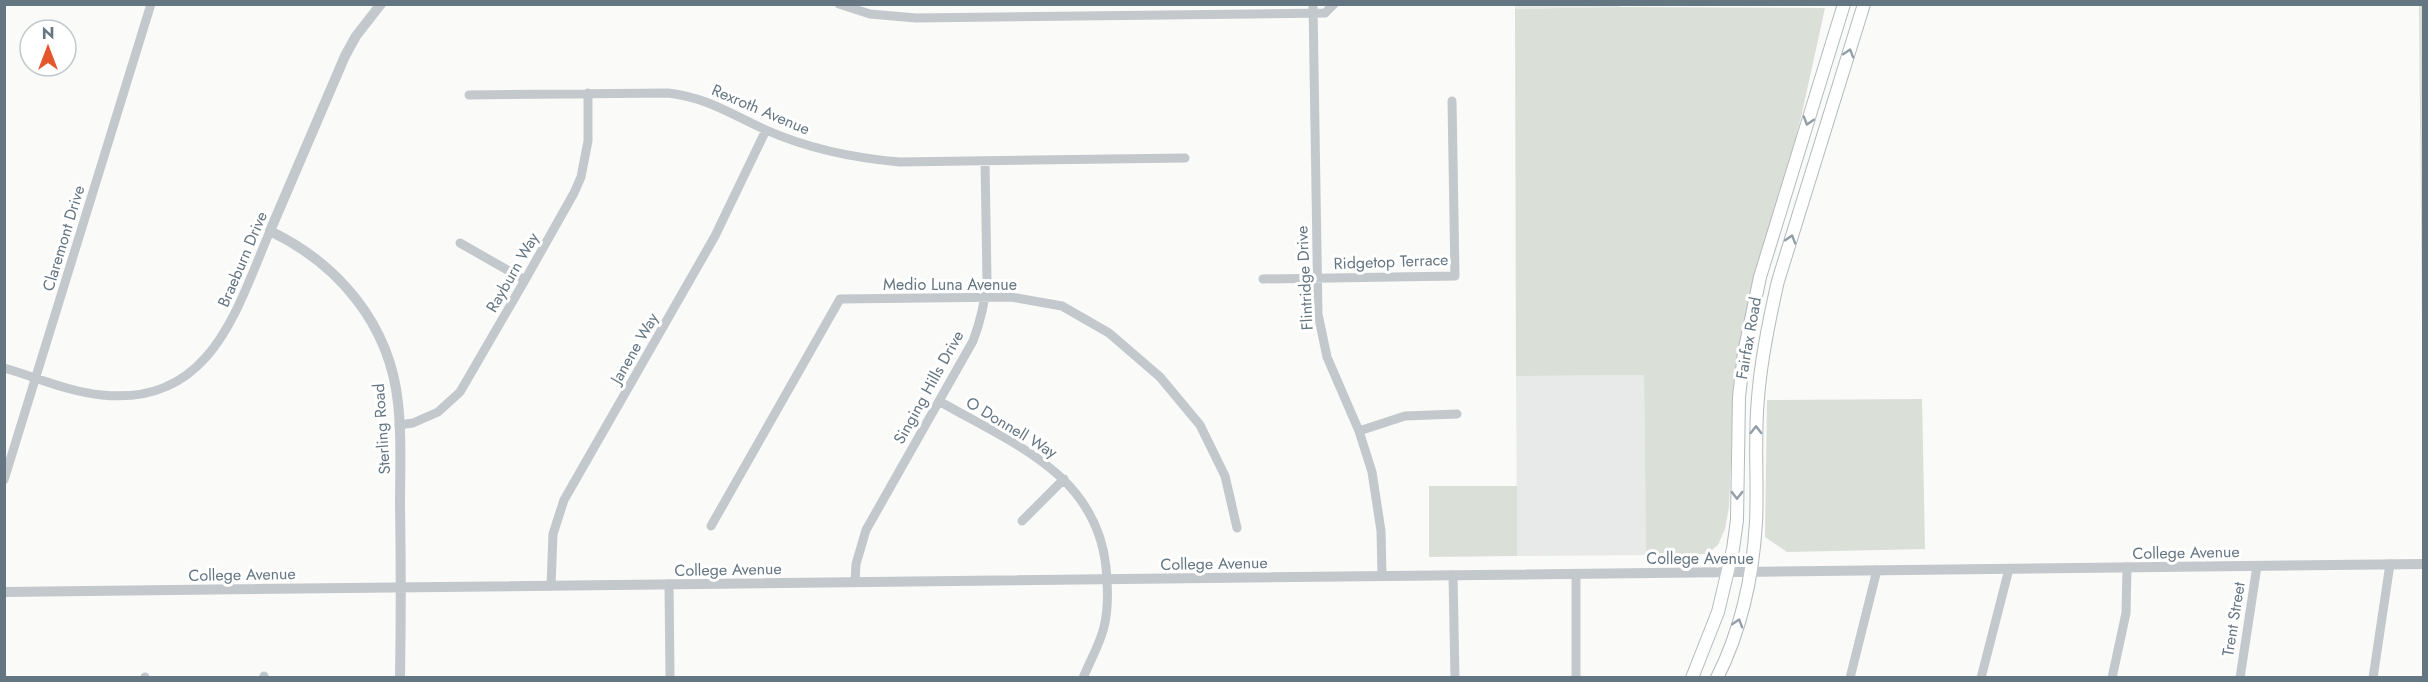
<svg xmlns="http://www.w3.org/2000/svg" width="2428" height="682" font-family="Jost,sans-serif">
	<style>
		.built { fill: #e8e9e9 }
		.green { fill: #dadfd7 }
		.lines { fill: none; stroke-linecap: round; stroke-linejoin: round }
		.secondary-casing { stroke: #b3babf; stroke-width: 14 }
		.minor { stroke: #c3c8cc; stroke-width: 9 }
		.tertiary { stroke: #c3c8cc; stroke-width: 10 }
		.secondary { stroke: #fff; stroke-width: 12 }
		.oneway { stroke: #939fa8 }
		.labels { text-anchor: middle; stroke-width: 6; stroke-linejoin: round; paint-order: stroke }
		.street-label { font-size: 16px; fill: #657683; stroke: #fff }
	</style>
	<rect width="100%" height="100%" fill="#fafaf8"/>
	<path class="built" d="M1620,4V7L1515,9V5Z
		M1644,375L1646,555L1517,556L1516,376Z"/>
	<path class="green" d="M2419,5H2424L2423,431Z
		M1620,7L1825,8L1802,113L1734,389L1729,507L1725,529L1718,545L1707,554L1646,555L1644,375L1516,376L1515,9Z
		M1922,399L1925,549L1787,552L1765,537L1767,400Z
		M1429,486H1517V556L1429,557Z"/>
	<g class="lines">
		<g class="secondary-casing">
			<path id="secondary" d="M1692,678L1718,612L1733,549L1737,520L1739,397L1744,353L1760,277L1844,4
				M1717,678C1741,630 1753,576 1756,522C1758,481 1754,440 1758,398C1761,358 1769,320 1778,281L1864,4"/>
		</g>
		<path class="minor" d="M839,4L870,14L916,18L1325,13L1334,4
			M1313,4L1318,314L1327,357L1359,431L1372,472L1381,531L1382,576
			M469,95L668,93C709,98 730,114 766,130C809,149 853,158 900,162L1185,158
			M460,243L525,280
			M1263,279L1455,276L1452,101
			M4,368C36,377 69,392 102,395C211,406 236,311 270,231
			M939,401C1011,443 1096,473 1106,567C1108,587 1109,607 1104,627C1100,644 1090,661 1083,678
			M399,425L413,423L438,412L460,392L525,280L574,193L581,177L588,141V93
			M1359,431L1405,416L1457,414
			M4,480L151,4
			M1022,521L1064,479
			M711,526L840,299L1011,297L1062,306L1109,333L1160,377L1200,425L1225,476L1237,528
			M1453,575L1455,678
			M855,582L856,564L866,530L973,341C981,320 985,302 987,280L985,161
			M669,584L670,678
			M551,586L553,534L564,500L715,236L766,130
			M145,678V677
			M264,678V676
			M1576,678V574
			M1850,678L1877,570
			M1981,678L2009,569
			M2112,678L2126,613L2127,567
			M2240,678L2257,566
			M2373,678L2390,564"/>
		<path class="tertiary" d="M381,4L356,36L345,56L270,231C339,264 390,325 398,403C402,436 400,470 400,504C401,562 401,620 400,678
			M4,592L2424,564"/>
		<use href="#secondary" class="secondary"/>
	</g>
	<defs><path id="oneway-chevron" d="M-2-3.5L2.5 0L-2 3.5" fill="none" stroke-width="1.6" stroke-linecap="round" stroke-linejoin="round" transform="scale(1.5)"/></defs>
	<g class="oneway">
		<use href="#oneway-chevron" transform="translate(1849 53) rotate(-73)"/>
		<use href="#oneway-chevron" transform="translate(1808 121) rotate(107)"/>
		<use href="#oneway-chevron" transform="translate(1791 239) rotate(-73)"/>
		<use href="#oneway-chevron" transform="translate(1756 430) rotate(-89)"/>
		<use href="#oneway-chevron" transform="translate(1737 495) rotate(90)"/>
		<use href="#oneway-chevron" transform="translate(1738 623) rotate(-73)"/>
	</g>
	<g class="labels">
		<g class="street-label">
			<text transform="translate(761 109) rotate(23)" y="6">Rexroth Avenue</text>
			<text transform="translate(63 238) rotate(-73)" y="6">Claremont Drive</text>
			<text transform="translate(242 259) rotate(-67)" y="6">Braeburn Drive</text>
			<text transform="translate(1391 261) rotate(-2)" y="6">Ridgetop Terrace</text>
			<text transform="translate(512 272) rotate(-60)" y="6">Rayburn Way</text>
			<text transform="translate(1304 278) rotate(-93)" y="6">Flintridge Drive</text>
			<text x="950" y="290">Medio Luna Avenue</text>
			<text transform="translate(1748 338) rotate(-80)" y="6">Fairfax Road</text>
			<text transform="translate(634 348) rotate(-60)" y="6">Janene Way</text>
			<text transform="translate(928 387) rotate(-61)" y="6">Singing Hills Drive</text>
			<text transform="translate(1012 427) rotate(31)" y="6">O Donnell Way</text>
			<text transform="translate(381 429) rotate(-94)" y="6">Sterling Road</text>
			<text transform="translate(2186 552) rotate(-1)" y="6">College Avenue</text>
			<text x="1700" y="564">College Avenue</text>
			<text transform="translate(1214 563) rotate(-1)" y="6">College Avenue</text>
			<text transform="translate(728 569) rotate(-1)" y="6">College Avenue</text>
			<text transform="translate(242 574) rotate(-1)" y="6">College Avenue</text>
			<text transform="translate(2233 619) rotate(-81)" y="6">Trent Street</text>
		</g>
	</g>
	<rect width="2428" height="682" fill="none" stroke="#657683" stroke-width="12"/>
	<g transform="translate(48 48)"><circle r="28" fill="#ffffff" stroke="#c1c8cd" stroke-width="1.5"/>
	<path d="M0-4.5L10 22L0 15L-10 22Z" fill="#e4572e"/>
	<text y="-9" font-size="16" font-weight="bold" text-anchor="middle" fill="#657683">N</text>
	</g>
</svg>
